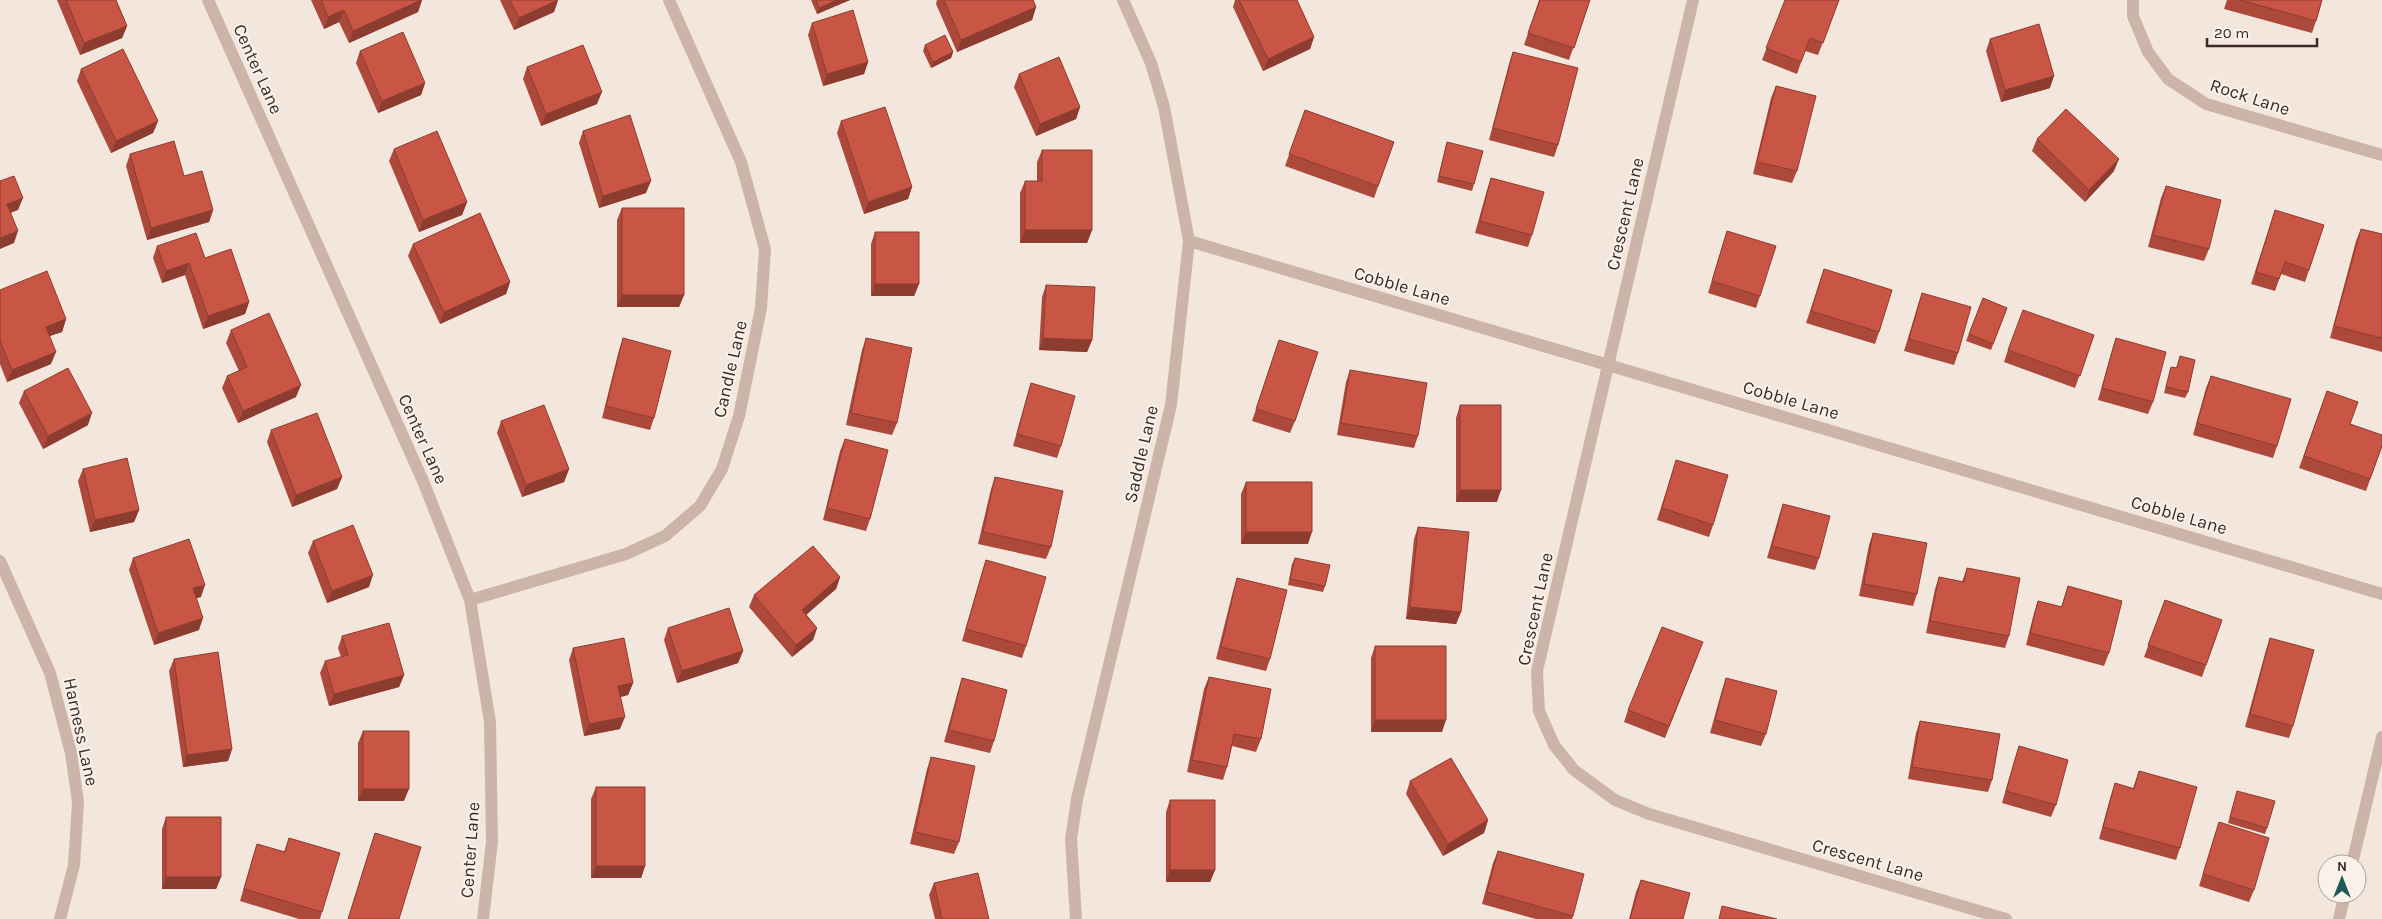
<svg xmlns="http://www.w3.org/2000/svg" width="2382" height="919" font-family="Karla,sans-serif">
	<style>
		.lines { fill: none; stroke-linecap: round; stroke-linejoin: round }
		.minor { stroke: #ccb4a8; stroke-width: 12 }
		.wall { fill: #ad493b }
		.shaded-wall { fill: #8d3c30 }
		.building { fill: #c95545; stroke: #8d3c30 }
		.labels { text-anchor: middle; stroke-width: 4; stroke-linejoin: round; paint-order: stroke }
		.street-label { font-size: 18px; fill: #382c28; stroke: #faf1e9 }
	</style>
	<rect width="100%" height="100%" fill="#f3e6dd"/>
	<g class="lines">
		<path class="minor" d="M208,0L423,481L470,600L490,722L492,842L483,919
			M1693,0L1537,671L1539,711L1554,745L1574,770L1615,800L1649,814L2006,919
			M2133,0V16L2148,52L2168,79L2206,104L2382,155
			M1189,241L2382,594
			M0,561L50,673L71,753L78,802L74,865L60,919
			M470,600L626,554L665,536L700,506L722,469L739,416L761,308L765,249L741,162L669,0
			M2352,864L2382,737
			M1076,919L1071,839L1077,799L1171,405L1189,241L1164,107L1151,63L1123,0
			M2339,919L2345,894"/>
	</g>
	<path class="wall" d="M57,0H116L127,26L122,38L80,55Z
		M311,0H422L418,12L349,43L339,22L324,29Z
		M500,0H558L554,12L514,30Z
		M811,0H850L817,14Z
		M937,0H1033L1036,7L1032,20L957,52L936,4Z
		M1235,0H1297L1314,37L1310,49L1263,71L1233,7Z
		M1539,0H1590L1569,60L1524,45Z
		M1785,0H1839L1818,55L1805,51L1797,74L1762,60Z
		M2227,0H2322L2316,21L2312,33L2224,9Z
		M812,23L868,62L864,74L823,86L808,35Z
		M1990,39L2050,88L2001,102L1986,51Z
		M925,45L953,52L951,58L931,68L923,51Z
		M360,51L425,83L421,95L378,113L356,63Z
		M1513,52L1558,145L1554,157L1489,140L1509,64Z
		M527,67L597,104L541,126L523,79Z
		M81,69L158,121L153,133L111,153L77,81Z
		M1019,74L1080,107L1076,119L1036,136L1014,87Z
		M1776,86L1797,171L1792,183L1753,174L1771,98Z
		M1305,110L1394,142L1374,198L1285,166Z
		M841,121L912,187L908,199L864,214L837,133Z
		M583,131L646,193L599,208L579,143Z
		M2037,139L2114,171L2085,202L2032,151Z
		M1447,142L1474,184L1472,191L1437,182Z
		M394,149L467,202L462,215L419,232L389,161Z
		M1042,150L1092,230L1087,243H1020V193L1025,181H1037V162Z
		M130,154L184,176L213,210L209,222L147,240L126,166Z
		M1491,178L1532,235L1528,247L1475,233L1487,190Z
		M2166,186L2209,249L2204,261L2148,247L2161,198Z
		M622,208L684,295L679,307H617V220Z
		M2275,210L2309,270L2305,282L2281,274L2275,291L2251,284Z
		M2361,229L2382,234V352L2330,338L2356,241Z
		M1727,231L1760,296L1756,308L1708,293Z
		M875,232L919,284L914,296H871V244Z
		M413,244L510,282L506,294L440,324L408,256Z
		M157,246L205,258L249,302L245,314L203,329L185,275L162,283L153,258Z
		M1824,269L1879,332L1875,344L1806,323Z
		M1046,285L1092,340L1087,352L1039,350L1042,297Z
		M0,290L66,319L62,332L49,336L51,364L7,382L0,364Z
		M1922,293L1958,353L1954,365L1904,351L1918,305Z
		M1983,298L2007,308L1991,350L1966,341Z
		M231,330L296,397L238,423L222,388L227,376L239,371L226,343Z
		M2094,335L2075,388L2004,362L2008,350Z
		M623,338L654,418L650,430L602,418L619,350Z
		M866,338L897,423L892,435L846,425L862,350Z
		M2116,338L2153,402L2148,414L2098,400L2112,350Z
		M1275,352L1295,421L1290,433L1252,421Z
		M2180,356L2188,392L2185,398L2164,393L2171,367L2176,368Z
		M1350,370L1418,436L1414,448L1337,435L1346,382Z
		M2211,376L2277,446L2273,458L2193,435L2206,388Z
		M1031,383L1061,446L1057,458L1013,446L1027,396Z
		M24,391L88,425L43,449L19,403Z
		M2327,391L2350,424L2382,446L2366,491L2299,468Z
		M1460,405L1497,502H1456V418Z
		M501,421L569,469L564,482L522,497L497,433Z
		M271,430L342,477L337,489L292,507L267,442Z
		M845,439L870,519L866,531L823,520L840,451Z
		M1676,460L1713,525L1709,537L1657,520Z
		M83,469L139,510L134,522L90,532L78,481Z
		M995,477L1051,547L1046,559L978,544L991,489Z
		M1246,482L1308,544H1241V494Z
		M1783,504L1819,558L1815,570L1767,558L1779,516Z
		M1418,527L1461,612L1456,624L1406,619L1414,539Z
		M1873,533L1917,594L1913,606L1859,596L1869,545Z
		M313,541L369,587L327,603L308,553Z
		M133,558L201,597L196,598L199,630L154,645L129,570Z
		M1295,558L1325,586L1323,592L1288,585L1292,564Z
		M986,560L1026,646L1022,658L962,641L982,572Z
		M1967,568L2009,636L2005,648L1926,633L1935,589L1939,577L1962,582Z
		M840,577L836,589L806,614L817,628L813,640L792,657L749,607L754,595Z
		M1237,578L1270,659L1266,671L1216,659L1233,591Z
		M2068,586L2109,653L2104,666L2026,645L2034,613L2038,601L2061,607Z
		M2165,600L2222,620L2202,677L2144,657Z
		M668,628L743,651L738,663L677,683L664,640Z
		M342,636L404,675L399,687L329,706L320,673L325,661L341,657L338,648Z
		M2270,638L2293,726L2289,738L2245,727L2266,650Z
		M1375,646L1442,732H1371V658Z
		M573,648L633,683L628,695L621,697L620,729L584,736L569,660Z
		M1698,655L1665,738L1624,722L1628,710Z
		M174,659L232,749L228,761L183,767L169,671Z
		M1209,677L1261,739L1256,752L1232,746L1227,767L1223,780L1187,772L1204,689Z
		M962,678L994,741L990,753L944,742L958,691Z
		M1726,678L1766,734L1761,746L1710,733L1722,690Z
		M1920,721L1992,780L1988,792L1908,779L1916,733Z
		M363,731L404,801H358V743Z
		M2019,746L2056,805L2051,817L2002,803L2015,758Z
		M931,757L959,842L954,854L910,844L927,769Z
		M2139,771L2180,848L2176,860L2099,839L2111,795L2115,783L2133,788Z
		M1410,781L1488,820L1484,833L1443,856L1406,794Z
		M596,787L645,866L641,878H591V799Z
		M2237,791L2267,828L2265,834L2228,823Z
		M1170,800L1215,870L1210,882H1166V812Z
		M166,817L221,877L216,889H162V829Z
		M2219,822L2254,890L2249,902L2199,886Z
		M375,833L399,919H348L371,845Z
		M289,838L322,912L320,919H299L240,901L253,856L257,844L284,852Z
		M1498,851L1573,916L1572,919H1536L1482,904L1493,863Z
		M1641,880L1683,919H1629L1636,892Z
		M934,883L989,919H935L929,895Z"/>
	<path class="shaded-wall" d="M421,0H422L418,12L349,43L353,31Z
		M558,0L554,12L514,30L519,18Z
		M837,0H850L817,14L819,8Z
		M1036,7L1032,20L957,52L961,40Z
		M344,10L339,22L324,29L328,17Z
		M127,26L122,38L80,55L84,43Z
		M1314,37L1310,49L1263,71L1268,59Z
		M953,52L951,58L931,68L933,62Z
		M868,62L864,74L823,86L827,74Z
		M2054,76L2050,88L2001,102L2005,90Z
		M425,83L421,95L378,113L382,101Z
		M602,92L597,104L541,126L546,114Z
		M1080,107L1076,119L1036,136L1040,124Z
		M158,121L153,133L111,153L116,141Z
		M2119,159L2114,171L2085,202L2089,190Z
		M651,181L646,193L599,208L603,196Z
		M912,187L908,199L864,214L868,202Z
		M23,198L18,210L3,216L7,204Z
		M467,202L462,215L419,232L423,220Z
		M213,210L209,222L147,240L151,228Z
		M1025,230H1092L1087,243H1020Z
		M18,231L14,243L0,249V238Z
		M189,263L185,275L162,283L166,271Z
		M510,282L506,294L440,324L444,312Z
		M875,284H919L914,296H871Z
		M622,295H684L679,307H617Z
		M249,302L245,314L203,329L208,316Z
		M66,319L62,332L41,339L46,327Z
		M1043,338L1092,340L1087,352L1039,350Z
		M56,352L51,364L7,382L12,370Z
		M301,385L296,397L238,423L243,411Z
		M92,413L88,425L43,449L48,436Z
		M569,469L564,482L522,497L526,485Z
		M342,477L337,489L292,507L296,495Z
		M1460,490H1501L1497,502H1456Z
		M139,510L134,522L90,532L95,520Z
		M1246,532H1312L1308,544H1241Z
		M373,575L369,587L327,603L332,591Z
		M840,577L836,589L798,622L802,610Z
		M205,585L201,597L189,600L193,588Z
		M1410,607L1461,612L1456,624L1406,619Z
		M203,618L199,630L154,645L158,633Z
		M817,628L813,640L792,657L796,645Z
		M743,651L738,663L677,683L682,671Z
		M404,675L399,687L329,706L334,694Z
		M633,683L628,695L614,698L618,686Z
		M625,717L620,729L584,736L589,724Z
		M1375,720H1446L1442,732H1371Z
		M232,749L228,761L183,767L187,755Z
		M363,789H409L404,801H358Z
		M1488,820L1484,833L1443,856L1448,844Z
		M596,866H645L641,878H591Z
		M1170,870H1215L1210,882H1166Z
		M166,877H221L216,889H162Z"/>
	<path class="building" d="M66,0H116L127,26L84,43Z
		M321,0H421L353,31L344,10L328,17Z
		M510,0H558L519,18Z
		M816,0H837L819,8Z
		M944,0H1033L1036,7L961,40Z
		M1239,0H1297L1314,37L1268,59Z
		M1540,0H1590L1574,48L1528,33Z
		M1785,0H1839L1823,43L1810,38L1801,62L1766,48Z
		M2240,0H2322L2316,21Z
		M853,10L868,62L827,74L812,23Z
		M2039,24L2054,76L2005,90L1990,39Z
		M403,32L425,83L382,101L360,51Z
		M945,35L953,52L933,62L925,45Z
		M583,45L602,92L546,114L527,67Z
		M123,49L158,121L116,141L81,69Z
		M1513,52L1578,68L1558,145L1493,128Z
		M1059,57L1080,107L1040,124L1019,74Z
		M1776,86L1816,96L1797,171L1757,162Z
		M885,107L912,187L868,202L841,121Z
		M2066,109L2119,159L2089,190L2037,139Z
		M1305,110L1394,142L1378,186L1289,154Z
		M630,115L651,181L603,196L583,131Z
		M437,131L467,202L423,220L394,149Z
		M174,141L184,176L202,171L213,210L151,228L130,154Z
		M1447,142L1483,151L1474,184L1439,176Z
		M1042,150H1092V230H1025V181H1042Z
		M14,176L23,198L7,204L18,231L0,238V181Z
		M1491,178L1544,192L1532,235L1480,221Z
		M2166,186L2221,200L2209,249L2153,235Z
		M622,208H684V295H622Z
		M2275,210L2324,225L2309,270L2285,262L2279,279L2256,272Z
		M480,213L510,282L444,312L413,244Z
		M2361,229L2382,234V338L2334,326Z
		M1727,231L1776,246L1760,296L1712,281Z
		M875,232H919V284H875Z
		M196,233L205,258L231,249L249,302L208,316L189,263L166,271L157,246Z
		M1824,269L1892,290L1879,332L1811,311Z
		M47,271L66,319L46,327L56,352L12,370L0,341V290Z
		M1046,285L1095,287L1092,340L1043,338Z
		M1922,293L1971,307L1958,353L1909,339Z
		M1983,298L2007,308L1993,344L1969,334Z
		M2023,310L2094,335L2080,376L2008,350Z
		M269,313L301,385L243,411L227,376L247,367L231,330Z
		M623,338L671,351L654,418L606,406Z
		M866,338L912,348L897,423L851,413Z
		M2116,338L2166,352L2153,402L2102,388Z
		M1279,340L1318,352L1295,421L1256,409Z
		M2180,356L2195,360L2188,392L2166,387L2171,367L2177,368Z
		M68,368L92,413L48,436L24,391Z
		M1350,370L1427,383L1418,436L1341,423Z
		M2211,376L2291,399L2277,446L2197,423Z
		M1031,383L1075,396L1061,446L1017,434Z
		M2327,391L2358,402L2350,424L2382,435V446L2370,479L2304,456Z
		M544,405L569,469L526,485L501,421Z
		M1460,405H1501V490H1460Z
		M317,413L342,477L296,495L271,430Z
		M845,439L888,450L870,519L827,508Z
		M127,458L139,510L95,520L83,469Z
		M1676,460L1728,475L1713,525L1662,508Z
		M995,477L1063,491L1051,547L983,532Z
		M1246,482H1312V532H1246Z
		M1783,504L1830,516L1819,558L1772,546Z
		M353,525L373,575L332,591L313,541Z
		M1418,527L1469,532L1461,612L1410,607Z
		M1873,533L1927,543L1917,594L1864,584Z
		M189,539L205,585L193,588L203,618L158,633L133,558Z
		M813,546L840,577L802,610L817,628L796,645L754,595Z
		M1295,558L1330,565L1325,586L1290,579Z
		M986,560L1046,577L1026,646L966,629Z
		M1967,568L2020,578L2009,636L1930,621L1939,577L1964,582Z
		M1237,578L1287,590L1270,659L1221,647Z
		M2068,586L2122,601L2109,653L2030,633L2038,601L2062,607Z
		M2165,600L2222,620L2206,665L2148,645Z
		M729,608L743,651L682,671L668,628Z
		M389,623L404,675L334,694L325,661L348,655L342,636Z
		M1662,627L1703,642L1669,726L1628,710Z
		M624,638L633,683L618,686L625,717L589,724L573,648Z
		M2270,638L2314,650L2293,726L2250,714Z
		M1375,646H1446V720H1375Z
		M218,652L232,749L187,755L174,659Z
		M1209,677L1271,689L1261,739L1234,734L1227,767L1192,760Z
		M962,678L1007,690L994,741L949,730Z
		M1726,678L1777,691L1766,734L1715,720Z
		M1920,721L2000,734L1992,780L1912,767Z
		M363,731H409V789H363Z
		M2019,746L2068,760L2056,805L2006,791Z
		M931,757L975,766L959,842L915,832Z
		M1451,758L1488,820L1448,844L1410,781Z
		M2139,771L2197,787L2180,848L2103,827L2115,783L2134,789Z
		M596,787H645V866H596Z
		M2237,791L2275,801L2267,828L2230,817Z
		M1170,800H1215V870H1170Z
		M166,817H221V877H166Z
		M2219,822L2269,838L2254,890L2203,874Z
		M375,833L421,847L399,919H348Z
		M289,838L340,853L322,912L244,889L257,844L285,852Z
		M1498,851L1584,874L1573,916L1487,892Z
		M978,873L989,919H942L934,883Z
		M1641,880L1690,893L1683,919H1630Z
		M1722,906L1777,919H1719Z"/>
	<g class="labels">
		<g class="street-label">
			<text transform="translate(258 69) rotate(66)" y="6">Center Lane</text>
			<text transform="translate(2250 97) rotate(18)" y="6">Rock Lane</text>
			<text transform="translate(1625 214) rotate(-77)" y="6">Crescent Lane</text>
			<text transform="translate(1402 286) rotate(16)" y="6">Cobble Lane</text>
			<text transform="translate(730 369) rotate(-77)" y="6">Candle Lane</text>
			<text transform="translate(1791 400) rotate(16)" y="6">Cobble Lane</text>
			<text transform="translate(423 439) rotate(66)" y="6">Center Lane</text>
			<text transform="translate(1141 454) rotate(-77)" y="6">Saddle Lane</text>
			<text transform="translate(2179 515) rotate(16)" y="6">Cobble Lane</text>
			<text transform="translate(1535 609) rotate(-78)" y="6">Crescent Lane</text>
			<text transform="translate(81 732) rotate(78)" y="6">Harness Lane</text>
			<text transform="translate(470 850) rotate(-86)" y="6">Center Lane</text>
			<text transform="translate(1868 860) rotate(16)" y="6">Crescent Lane</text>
		</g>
	</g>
	<g transform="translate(2342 879)"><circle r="24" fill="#faf1e9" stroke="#aca29c"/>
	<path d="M0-4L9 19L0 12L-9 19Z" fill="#1d5b58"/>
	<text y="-8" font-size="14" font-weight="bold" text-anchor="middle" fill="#382c28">N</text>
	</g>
	<path d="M2207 38v8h110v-8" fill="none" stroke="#382c28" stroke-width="2.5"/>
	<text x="2214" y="38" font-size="15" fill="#382c28" stroke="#faf1e9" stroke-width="4" paint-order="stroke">20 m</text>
</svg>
